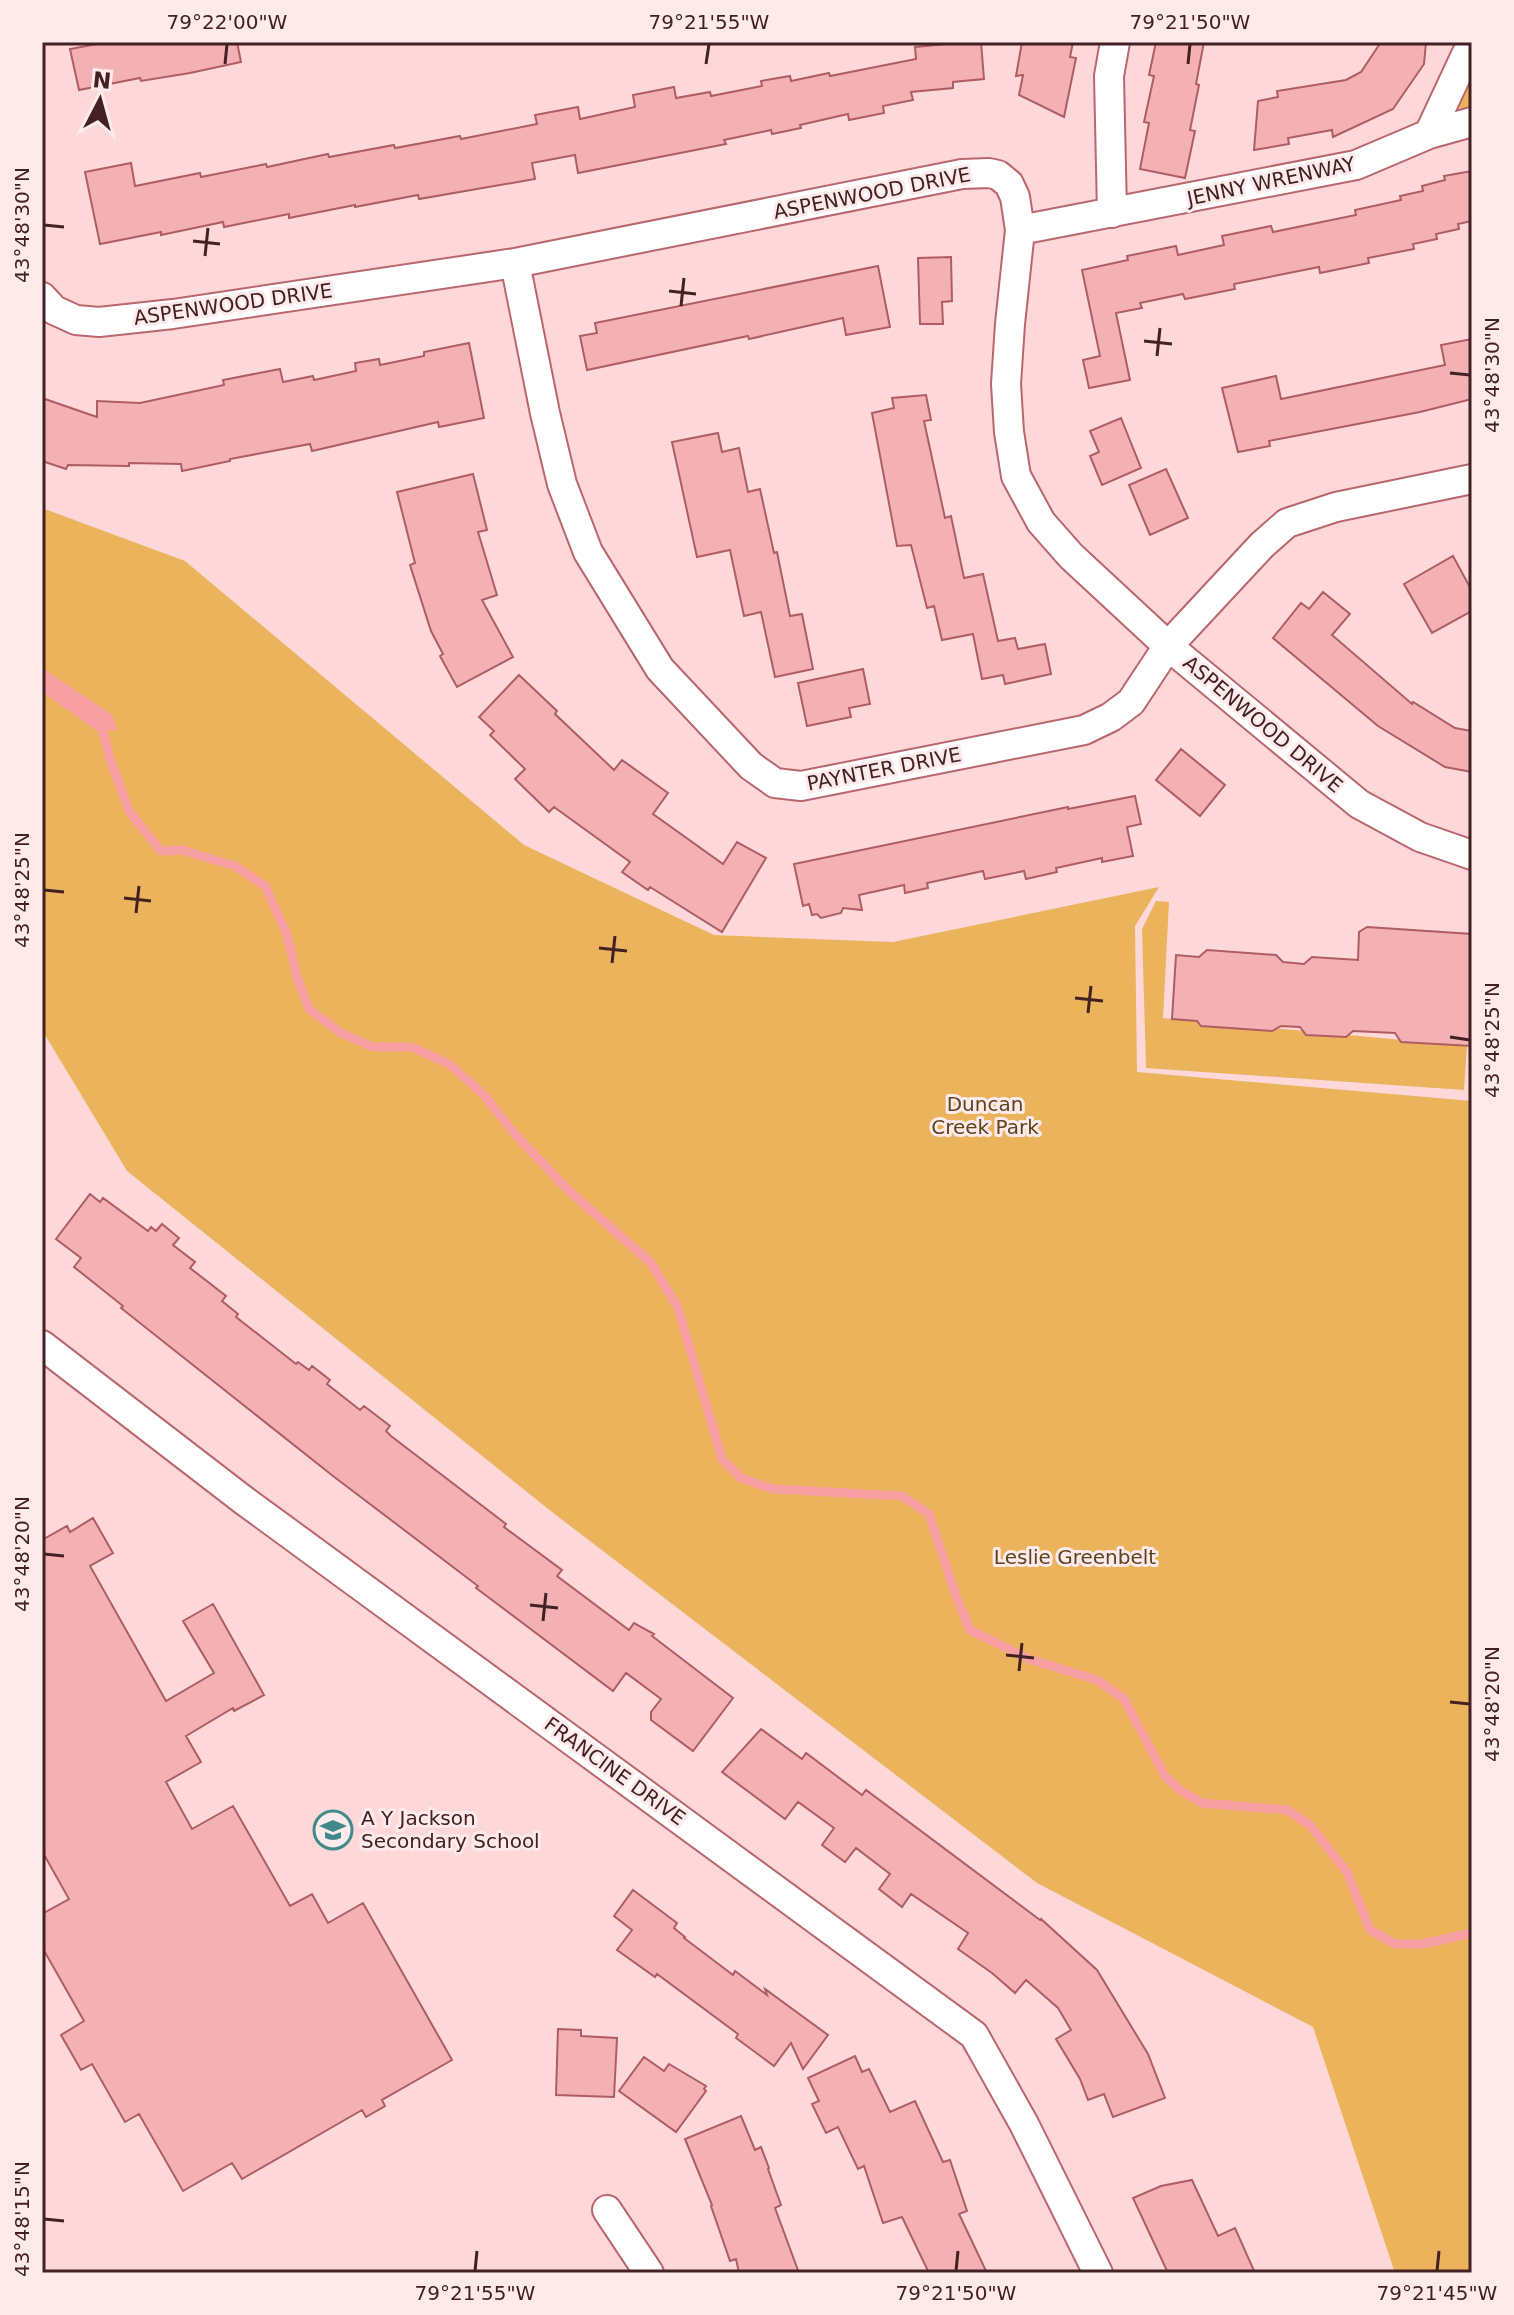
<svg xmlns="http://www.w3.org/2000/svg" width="1514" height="2315" font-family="'DejaVu Sans',sans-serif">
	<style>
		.green { fill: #ebb35c }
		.water { fill: #f79fa3 }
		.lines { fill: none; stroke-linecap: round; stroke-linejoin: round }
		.stream { stroke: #f79fa3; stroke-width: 9 }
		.building { fill: #f4b1b3; stroke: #ae5d63; stroke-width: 2 }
		.minor-casing { stroke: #b9676d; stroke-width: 32 }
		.minor { stroke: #fff; stroke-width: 28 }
		.ticks { fill: none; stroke: #432123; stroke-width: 3 }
		.labels { text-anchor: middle; stroke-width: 6; stroke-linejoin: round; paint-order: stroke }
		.street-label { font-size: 20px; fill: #432123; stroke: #feeaeb }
		.park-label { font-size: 20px; fill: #5d441d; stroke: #feeaeb }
		.poi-label { font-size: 20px; fill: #432123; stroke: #feeaeb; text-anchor: start }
		.neatline { fill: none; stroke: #432123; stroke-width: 3 }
		.ticks-label { font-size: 20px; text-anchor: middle; fill: #432123 }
	</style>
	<rect width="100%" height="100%" fill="#fed8d9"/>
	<path class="green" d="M1472,78V107L1455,109L1454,105Z
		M42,508L185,561L524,845L714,935L893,942L1159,887L1135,926L1137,1072L1472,1101V2273H1395L1313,2027L1037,1883L552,1512L127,1171L42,1030Z
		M1156,901L1169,902L1163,1018L1467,1046L1464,1090L1146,1068L1142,929Z"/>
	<path class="water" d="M42,668L112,715L117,730H96L42,692Z"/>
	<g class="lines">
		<path class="stream" d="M100,721L110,759L129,811L161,851L182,850L235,866L265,886L286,932L297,977L309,1009L341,1033L373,1047H412L449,1064L484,1095L513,1132L567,1189L651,1263L678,1308L722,1459L741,1478L773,1489L902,1496L929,1514L956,1596L970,1630L1029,1659L1097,1680L1124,1699L1165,1776L1180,1790L1202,1803L1287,1810L1310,1825L1347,1872L1370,1930L1395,1944H1422L1472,1933"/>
	</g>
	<path class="building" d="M108,42H237L241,62L190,73L141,81L140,78L79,90L70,49Z
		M967,42H981L984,79L953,82V88L911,92L913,100L883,106L884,113L849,120L848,114L800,125L801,128L772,134L771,130L724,140L726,144L578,173L575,155L532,163L535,179L419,199L418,195L355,207V205L289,218V214L224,227L223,222L161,235V232L100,244L85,172L131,163L135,186L200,173L201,177L266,164L267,167L328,154L329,157L394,145L395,148L460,136L461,139L537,124L535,115L578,107L580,119L635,107L633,95L674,87L676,98L710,92L711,96L762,86L761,81L790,76L791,81L829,73L830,76L916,59L915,47Z
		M1022,42H1073L1070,57L1076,58L1064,117L1019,95L1023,75L1016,76Z
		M1156,42H1204L1196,84L1199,85L1190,130L1195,131L1185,178L1140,169L1149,123L1144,122L1154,76L1149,75Z
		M1381,42H1426L1424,64L1393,109L1333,137L1332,130L1288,138L1289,144L1254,150L1258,101L1278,97L1277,91L1346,80L1361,72Z
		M1472,171V221L1458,224L1459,229L1436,234L1437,239L1413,244L1414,249L1368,258L1369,263L1320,273L1319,267L1234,284L1235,289L1185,299L1183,294L1140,303L1142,308L1116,313L1130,380L1089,388L1083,360L1100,356L1082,270L1128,260L1127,256L1176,246L1178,255L1224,245L1222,236L1271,226L1273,232L1356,215L1355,210L1401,200L1400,196L1423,191L1422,186L1445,180L1444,176Z
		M951,257L952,301L942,302L943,324H920L918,258Z
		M878,266L890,327L846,335L843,318L749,339L748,336L587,370L580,336L597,333L595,323Z
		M1472,339V399L1420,412L1269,441L1270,446L1238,452L1222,388L1276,376L1281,399L1445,365L1441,345Z
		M469,343L484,418L439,427L438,422L312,451L310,444L230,459V461L182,471L181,464L129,463V466L68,465L66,469L42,461V398L97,417V401L140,403L224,385L223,380L280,369L283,382L313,376L314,380L356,371L355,363L379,359L380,365L424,356V352Z
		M926,395L931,420L924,421L945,518L951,516L964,578L983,574L998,641L1015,638L1018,649L1045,644L1051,674L1005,684L1003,675L982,679L973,634L942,640L934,606L927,608L911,545L897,546L872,413L894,408L892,398Z
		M1121,418L1141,468L1102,485L1090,456L1099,452L1090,431Z
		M718,433L722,452L739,448L748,492L760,489L774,553L777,552L790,616L802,614L813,669L775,677L761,612L744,616L730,550L697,557L672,442Z
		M1166,469L1188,518L1150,535L1129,485Z
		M473,474L487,530L478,532L497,595L482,600L513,657L457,687L440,656L443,654L431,631L410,565L415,563L397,492Z
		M1453,556L1472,591V611L1432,633L1404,584Z
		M1323,592L1350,614L1332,635L1412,704L1413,702L1455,728L1472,731V772L1445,767L1378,726L1273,638L1301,603L1309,609Z
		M863,669L870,704L849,708L851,717L807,726L798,683Z
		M519,675L557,711L555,714L614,770L622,760L668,793L653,814L723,864L737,842L766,858L722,932L650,887L648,890L622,872L630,862L554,807L549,812L515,779L525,769L490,735L494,731L479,717Z
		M1181,749L1225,785L1200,816L1156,780Z
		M1135,796L1141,824L1127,827L1133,856L1102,862V858L1056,868L1057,872L1026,879L1024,871L985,879L983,871L927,883L928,888L905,893L904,885L859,895L862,910L843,908L841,913L821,918L817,914L812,915L809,904L803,906L794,864L1068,807V809Z
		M1367,927L1472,934V1046L1401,1042L1395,1033L1353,1031L1346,1037L1306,1035L1300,1027L1281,1026L1272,1031L1201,1026L1197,1021L1172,1019L1176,955L1199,957L1207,950L1276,955L1283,962L1304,964L1312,957L1358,960L1359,932Z
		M90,1194L100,1202L103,1198L148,1231L151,1227L156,1231L162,1224L179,1238L173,1245L195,1262L190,1268L226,1296L222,1301L238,1314L236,1317L296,1364L298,1362L309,1370L312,1366L330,1380L327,1384L360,1410L364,1406L390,1426L386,1431L391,1436L506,1524L504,1527L562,1570L557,1576L629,1630L634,1623L654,1634L652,1636L733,1698L693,1751L651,1720V1712L661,1699L626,1673L613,1691L476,1588L478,1586L333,1476L121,1308L123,1306L74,1267L81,1258L56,1239Z
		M93,1518L113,1553L90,1566L166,1701L214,1673L183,1621L213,1604L264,1695L234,1711L233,1708L186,1736L201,1762L166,1782L192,1829L233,1806L290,1906L312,1894L328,1923L363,1903L452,2060L382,2100L385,2106L366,2117L362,2110L242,2179L232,2163L183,2191L139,2114L125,2122L92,2064L81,2070L61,2035L84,2021L42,1947V1914L69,1899L42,1851V1540L67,1526L70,1532Z
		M761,1729L802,1759L806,1753L862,1795L866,1790L1040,1920L1041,1919L1097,1970L1148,2054L1165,2098L1113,2117L1104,2094L1088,2100L1080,2079L1056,2039L1071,2030L1058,2008L1026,1980L1015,1993L992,1973L958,1949L968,1933L911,1894L902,1907L879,1889L890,1874L856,1848L845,1862L822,1845L834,1828L798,1802L785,1819L722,1772Z
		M633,1890L677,1923L674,1928L685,1937L684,1938L733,1975L735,1971L767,1995L765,1989L828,2035L803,2069L791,2043L774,2066L736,2038L738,2034L657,1974L655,1977L617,1950L632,1930L614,1916Z
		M558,2029L581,2030V2036L617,2038L614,2097L556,2095Z
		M855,2056L862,2072L869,2069L890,2112L915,2101L943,2162L950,2160L967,2211L959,2214L987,2273H929L902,2217L883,2223L864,2166L858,2169L838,2127L826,2133L812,2104L819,2101L808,2078Z
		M644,2057L664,2071L669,2064L706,2086L704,2089L706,2091L676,2132L619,2091Z
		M741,2116L755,2150L761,2147L769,2168L768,2169L781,2205L775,2208L799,2273H739L736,2259L730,2261L711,2206L712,2205L685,2139Z
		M1192,2180L1218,2236L1235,2228L1255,2273H1168L1133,2198L1161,2186Z"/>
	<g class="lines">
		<g class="minor-casing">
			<path id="minor" d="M1429,134L1472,42
				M1112,213L1109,76L1115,42
				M1020,230L1356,165L1429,134L1472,122
				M515,263L545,413L562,484L588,552L660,669L751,766L775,783L801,786L1084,730L1111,717L1131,702L1168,646L1262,545L1287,523L1336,507L1472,479
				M42,297L54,310L76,320L99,322L173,314L515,263L962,174L989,173L998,175L1009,184L1015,197L1020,230L1010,324L1006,384L1009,432L1016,476L1041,522L1071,556L1168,646L1359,804L1420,837L1472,855
				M42,1345L242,1499L974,2035L1024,2124L1098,2273
				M607,2210L649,2273"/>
		</g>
		<use href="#minor" class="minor"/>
	</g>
	<path class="ticks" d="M225,64L227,44M706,64L709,44M1188,64L1190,44M44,225L64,227M193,241L220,244M205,256L208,228M669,291L696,294M681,306L684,278M1144,341L1172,344M1157,356L1160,328M1450,373L1470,375M44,890L64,892M124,898L151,901M136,913L139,886M599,948L627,951M612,963L615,936M1075,998L1103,1001M1088,1013L1091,986M1450,1037L1470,1040M44,1554L64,1556M530,1605L558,1608M543,1621L546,1593M1006,1655L1034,1658M1019,1671L1022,1643M1450,1702L1470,1704M44,2219L64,2221M475,2271L477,2251M956,2271L958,2251M1437,2271L1439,2251"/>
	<defs>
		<g id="school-ring" transform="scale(2)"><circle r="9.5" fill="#feeaeb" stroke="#41898a" stroke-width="1.5"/><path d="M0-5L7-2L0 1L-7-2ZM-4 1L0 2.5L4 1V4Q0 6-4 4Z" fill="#41898a"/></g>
	</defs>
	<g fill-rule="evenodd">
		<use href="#school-ring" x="333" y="1830"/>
	</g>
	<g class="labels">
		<g class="street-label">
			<text transform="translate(1271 181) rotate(-12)" y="7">JENNY WRENWAY</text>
			<text transform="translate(872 193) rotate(-11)" y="7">ASPENWOOD DRIVE</text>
			<text transform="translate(233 304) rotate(-8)" y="7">ASPENWOOD DRIVE</text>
			<text transform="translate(1263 724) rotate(40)" y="7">ASPENWOOD DRIVE</text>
			<text transform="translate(884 769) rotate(-11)" y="7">PAYNTER DRIVE</text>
			<text transform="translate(615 1771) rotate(36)" y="7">FRANCINE DRIVE</text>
		</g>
		<g class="park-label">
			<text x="985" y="1111">Duncan<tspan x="985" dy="23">Creek Park</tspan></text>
			<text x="1075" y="1564">Leslie Greenbelt</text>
		</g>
		<g class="poi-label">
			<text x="361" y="1825">A Y Jackson<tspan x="361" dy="23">Secondary School</tspan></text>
		</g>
	</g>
	<rect width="1514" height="2315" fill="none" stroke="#feeaeb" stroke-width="88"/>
	<g transform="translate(100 100) rotate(6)" stroke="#feeaeb" stroke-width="6" paint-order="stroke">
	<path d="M0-6L14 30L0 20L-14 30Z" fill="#432123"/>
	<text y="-12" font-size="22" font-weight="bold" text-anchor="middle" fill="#432123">N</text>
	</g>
	<rect x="44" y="44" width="1426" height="2227" class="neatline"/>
	<g class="ticks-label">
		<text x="227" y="29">79°22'00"W</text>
		<text x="709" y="29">79°21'55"W</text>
		<text x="1190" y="29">79°21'50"W</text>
		<text transform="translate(22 225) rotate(-90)" y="7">43°48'30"N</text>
		<text transform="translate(1492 375) rotate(-90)" y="7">43°48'30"N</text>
		<text transform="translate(22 890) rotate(-90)" y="7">43°48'25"N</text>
		<text transform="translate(1492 1040) rotate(-90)" y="7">43°48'25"N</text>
		<text transform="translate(22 1554) rotate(-90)" y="7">43°48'20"N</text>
		<text transform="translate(1492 1704) rotate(-90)" y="7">43°48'20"N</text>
		<text transform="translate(22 2219) rotate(-90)" y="7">43°48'15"N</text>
		<text x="475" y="2300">79°21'55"W</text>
		<text x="956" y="2300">79°21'50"W</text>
		<text x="1437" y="2300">79°21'45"W</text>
	</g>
</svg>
